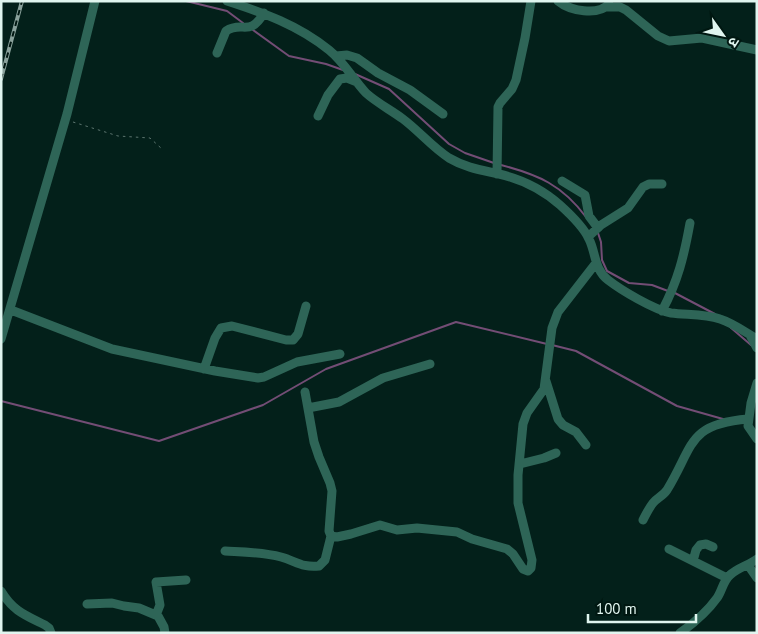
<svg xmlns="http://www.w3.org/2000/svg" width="758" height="634" font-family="'PT Sans','Noto Sans Devanagari',sans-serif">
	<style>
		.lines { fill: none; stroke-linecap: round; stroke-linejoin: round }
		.stream { stroke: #734d75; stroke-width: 2 }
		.path { stroke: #5c756f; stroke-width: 1; stroke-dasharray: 2.5 4; stroke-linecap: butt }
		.minor { stroke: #2e6557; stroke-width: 9 }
		.rail-casing { stroke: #89a19b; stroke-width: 4 }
		.rail { stroke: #001711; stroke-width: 2; stroke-dasharray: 5.5; stroke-linecap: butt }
	</style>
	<rect width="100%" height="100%" fill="#03201a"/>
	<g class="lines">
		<path class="stream" d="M186,1L227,11L243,23
			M253,30L289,56L326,64L343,70
			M355,74L389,89L449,144L465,153L494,163
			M501,165C539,175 562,185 586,217
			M598,233L601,242L602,260L607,271L629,283L652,285L668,291
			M673,292L715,314
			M730,327L751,345
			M552,345L576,351L677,406L723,419
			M1,401L159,441L263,405L326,369L456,322L547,344"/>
		<path class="path" d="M73,122L118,136L150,138L162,149"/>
		<path class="minor" d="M227,1C264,13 298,25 329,50C344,62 353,79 366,93C377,103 391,110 403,119C419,131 432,147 449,158C466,168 481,170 499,174C521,179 543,190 560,205C570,214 583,226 589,239C596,253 594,269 608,280C621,290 654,310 671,313C687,315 705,314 720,319C733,323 745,332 757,339
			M558,1C570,11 598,16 609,4
			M606,7H620L626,10L658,36L669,41L702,38L757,50
			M217,53L226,31C243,20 249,38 264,13
			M336,56L347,55L357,58L378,73L410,90L443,114
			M318,116L328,95L340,79L347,78L357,82
			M497,174L498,107L500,103L512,89L516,80L525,38L531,1
			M562,181L585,195L589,216L598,228
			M588,237L601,225L628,208L643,187L649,184H662
			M11,310L112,349L215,371L258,378L264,377L297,362L340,354
			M662,311C678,281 684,256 690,223
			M750,335L757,348
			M1,339L67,114L95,1
			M204,369L215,338L221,328L232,326L286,340H293L298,334L306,306
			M546,381L558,419L563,425L576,432L586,445
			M757,383L751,403L748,426L757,439
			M305,392L314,442L319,457L330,483L332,491L329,531L331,536L337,537L351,534L380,525L397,530L417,528L457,532L472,539L507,549L513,554L523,569L528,571L531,568L532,560L518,503V475L523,424L527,413L544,389L552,328L558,312L596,263
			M308,408L339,402L383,378L430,364
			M520,464L544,458L556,453
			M643,520C646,514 649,508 653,503C657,498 663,496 667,490C694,446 687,424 748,419
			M669,549L727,578
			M225,551C244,552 263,552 281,557C296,561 302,568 319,566L325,560L331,536
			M693,561L696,550L700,545L706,544L713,547
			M748,565L757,578
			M1,591C13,611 25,615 45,625L49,628L51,633
			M87,604L112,603L124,606L139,608L158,616L164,627L165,633
			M156,615L160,605L156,582L186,580
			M680,633C694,623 707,612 717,598C722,591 723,581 730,575C737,568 749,565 757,559"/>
		<g class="rail-casing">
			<path id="rail" d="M1,79L22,1"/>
		</g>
		<use href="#rail" class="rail"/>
	</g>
	<rect width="758" height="634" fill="none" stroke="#e0f5ef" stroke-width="5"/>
	<g transform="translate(723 35) rotate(123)" stroke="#001711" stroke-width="4" paint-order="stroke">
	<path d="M0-4L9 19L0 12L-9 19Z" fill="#e0f5ef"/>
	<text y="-8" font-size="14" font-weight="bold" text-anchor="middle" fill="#e0f5ef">उ</text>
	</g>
	<path d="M588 614v8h108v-8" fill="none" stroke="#e0f5ef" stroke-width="2.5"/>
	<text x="596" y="614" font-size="15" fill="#e0f5ef" stroke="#001711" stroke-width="4" paint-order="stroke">100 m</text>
</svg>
